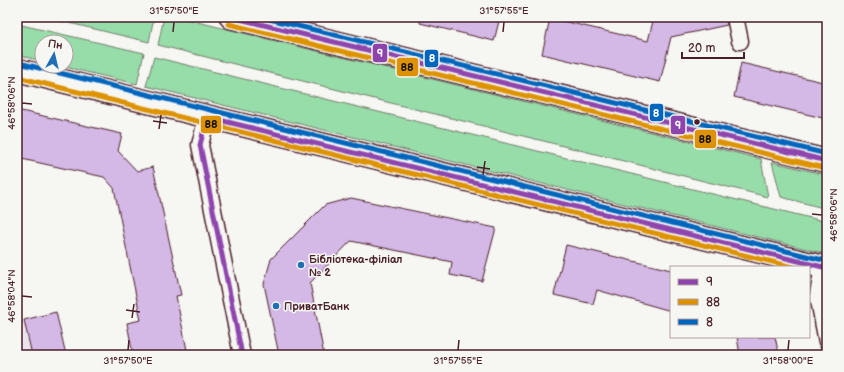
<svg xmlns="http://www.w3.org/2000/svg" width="844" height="372" font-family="'Balsamiq Sans',sans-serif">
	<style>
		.built { fill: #ece3ee }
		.green { fill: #97dda9; stroke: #707e6a }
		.building { fill: #d4b8e6; stroke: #4a1f2b }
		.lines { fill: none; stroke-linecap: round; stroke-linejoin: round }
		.minor-casing { stroke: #4a1f2b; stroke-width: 19 }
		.secondary-casing { stroke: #4a1f2b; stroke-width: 25 }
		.minor { stroke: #f6f6f2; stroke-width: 16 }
		.secondary { stroke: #f6f6f2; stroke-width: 22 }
		.bus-1-casing { stroke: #f6f6f2; stroke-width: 8 }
		.bus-2-casing { stroke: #f6f6f2; stroke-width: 8 }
		.bus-3-casing { stroke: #f6f6f2; stroke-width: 8 }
		.bus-1 { stroke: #8e44ad; stroke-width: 5 }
		.bus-2 { stroke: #dd9206; stroke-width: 5 }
		.bus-3 { stroke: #0065bd; stroke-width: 5 }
		.ticks { fill: none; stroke: #4a1f2b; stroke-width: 1.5 }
		.bus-dot { fill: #4a1f2b; stroke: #f6f6f2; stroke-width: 1.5 }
		.poi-dot { fill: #1f6fb2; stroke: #f6f6f2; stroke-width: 1.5 }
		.labels { text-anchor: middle; stroke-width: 3; stroke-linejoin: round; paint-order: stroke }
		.poi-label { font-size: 11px; font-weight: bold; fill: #4a1f2b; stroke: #f6f6f2; text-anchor: start }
		.line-badge { stroke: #f6f6f2; stroke-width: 1.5 }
		.badge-label { font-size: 11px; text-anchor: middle; font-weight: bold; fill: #fff }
		.pale-badge-label { font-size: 11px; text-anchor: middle; font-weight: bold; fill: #111 }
		.neatline { fill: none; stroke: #4a1f2b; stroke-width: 1.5 }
		.ticks-label { font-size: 10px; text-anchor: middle; fill: #4a1f2b }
	</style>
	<rect width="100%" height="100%" fill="#f6f6f2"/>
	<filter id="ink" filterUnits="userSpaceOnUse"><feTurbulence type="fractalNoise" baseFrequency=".025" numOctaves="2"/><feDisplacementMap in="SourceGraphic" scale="8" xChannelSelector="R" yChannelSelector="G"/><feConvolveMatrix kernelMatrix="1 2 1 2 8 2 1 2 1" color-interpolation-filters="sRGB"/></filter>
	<g filter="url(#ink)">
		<path class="built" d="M17,318L24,320L32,355H17Z"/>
		<path class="green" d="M44,17H154L149,42Z
			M164,17H177L761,159L768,197L158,45Z
			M17,24L144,53L137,84L61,66H66V42H42V61L17,55Z
			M154,57L827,222V254L146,86Z
			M772,162L827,175V209L781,197Z"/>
		<path class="building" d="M420,17H500L494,41L420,23Z
			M654,17H726L727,25L671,37L660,82L542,54L550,18L648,41Z
			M741,63L827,83V119L734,97Z
			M17,110L122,134L118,151L137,171L153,167L181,295L176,296L188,355H133L127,323L141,320L114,188L104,177L17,158Z
			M351,198L496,228L482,281L450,275L452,262L351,241L310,283L324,355H279L264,284L271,259L325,205Z
			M566,245L671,270V311L597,290L593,304L554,295Z
			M56,312L66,355H32L24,320Z
			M737,337H775L779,355H740Z"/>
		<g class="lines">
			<g class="minor-casing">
				<path id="minor" d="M735,17L740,41
					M207,117L200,145L242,355
					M823,267L818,295L827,342"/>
			</g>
			<g class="secondary-casing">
				<path id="secondary" d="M231,17L827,161
					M17,70L827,268"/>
			</g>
			<use href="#minor" class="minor"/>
			<use href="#secondary" class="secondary"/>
			<g class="bus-1-casing">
				<path id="bus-1" d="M231,17L827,161
					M242,355L200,145L207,117L827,268"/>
			</g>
			<g class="bus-2-casing">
				<path id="bus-2" d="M229,24L825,168
					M17,77L793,267"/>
			</g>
			<g class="bus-3-casing">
				<path id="bus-3" d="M261,17L827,154
					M19,63L827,261"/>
			</g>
			<use href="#bus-1" class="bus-1"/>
			<use href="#bus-2" class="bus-2"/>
			<use href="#bus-3" class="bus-3"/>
		</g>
	</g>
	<path class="ticks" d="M173,32L174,22M503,32L504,22M22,103L32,104M153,121L167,123M159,129L161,115M477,167L490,169M483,175L485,161M812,214L822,215M22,296L32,297M126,310L140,312M132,318L134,304M128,350L129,340M458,350L459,340M788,350L789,340"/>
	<circle class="bus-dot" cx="697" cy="122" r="3.5"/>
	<g class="poi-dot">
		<circle cx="301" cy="265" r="4"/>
		<circle cx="276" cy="306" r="4"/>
	</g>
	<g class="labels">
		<g class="poi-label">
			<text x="309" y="263">Бібліотека-філіал<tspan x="309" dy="13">№ 2</tspan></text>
			<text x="284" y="310">ПриватБанк</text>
		</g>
	</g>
	<g class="line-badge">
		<rect x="372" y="43" width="16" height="20" rx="4" fill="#8e44ad"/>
		<rect x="424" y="49" width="15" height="19" rx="4" fill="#0065bd"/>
		<rect x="396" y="57" width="23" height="20" rx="4" fill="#dd9206"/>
		<rect x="649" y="103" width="15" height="19" rx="4" fill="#0065bd"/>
		<rect x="200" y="115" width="22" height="19" rx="4" fill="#dd9206"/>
		<rect x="670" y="115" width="16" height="20" rx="4" fill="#8e44ad"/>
		<rect x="694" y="129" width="23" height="20" rx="4" fill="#dd9206"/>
	</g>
	<g class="badge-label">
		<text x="380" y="57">9</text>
		<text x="432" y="62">8</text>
		<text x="656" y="117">8</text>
		<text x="678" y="129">9</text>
	</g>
	<g class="pale-badge-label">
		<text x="407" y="71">88</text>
		<text x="211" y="128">88</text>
		<text x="705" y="143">88</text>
	</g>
	<rect width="844" height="372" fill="none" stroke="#f6f6f2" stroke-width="44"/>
	<rect x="670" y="266" width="140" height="72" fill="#f6f6f2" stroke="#b1a0a2"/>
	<rect x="678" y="279" width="20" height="6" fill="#8e44ad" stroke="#b1a0a2"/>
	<text x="706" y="286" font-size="12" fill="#4a1f2b">9</text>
	<rect x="678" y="299" width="20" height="6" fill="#dd9206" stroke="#b1a0a2"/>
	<text x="706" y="306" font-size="12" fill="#4a1f2b">88</text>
	<rect x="678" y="319" width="20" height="6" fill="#0065bd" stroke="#b1a0a2"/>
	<text x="706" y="326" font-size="12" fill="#4a1f2b">8</text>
	<g transform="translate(54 54) rotate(8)"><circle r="19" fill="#f6f6f2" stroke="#b1a0a2"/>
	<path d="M0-3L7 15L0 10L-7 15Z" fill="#1f6fb2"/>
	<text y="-6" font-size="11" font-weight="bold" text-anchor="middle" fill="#4a1f2b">Пн</text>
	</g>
	<path d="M682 52v6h62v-6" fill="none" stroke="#4a1f2b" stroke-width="2"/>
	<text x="688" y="52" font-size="12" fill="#4a1f2b" stroke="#f6f6f2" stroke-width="3" paint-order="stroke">20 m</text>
	<rect x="22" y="22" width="800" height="328" class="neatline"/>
	<g class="ticks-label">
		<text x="174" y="14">31°57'50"E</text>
		<text x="504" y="14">31°57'55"E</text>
		<text transform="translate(11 103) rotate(-90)" y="4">46°58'06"N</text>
		<text transform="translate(833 215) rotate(-90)" y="4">46°58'06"N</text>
		<text transform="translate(11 296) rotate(-90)" y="4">46°58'04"N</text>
		<text x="128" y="364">31°57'50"E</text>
		<text x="458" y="364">31°57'55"E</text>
		<text x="788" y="364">31°58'00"E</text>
	</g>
</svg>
